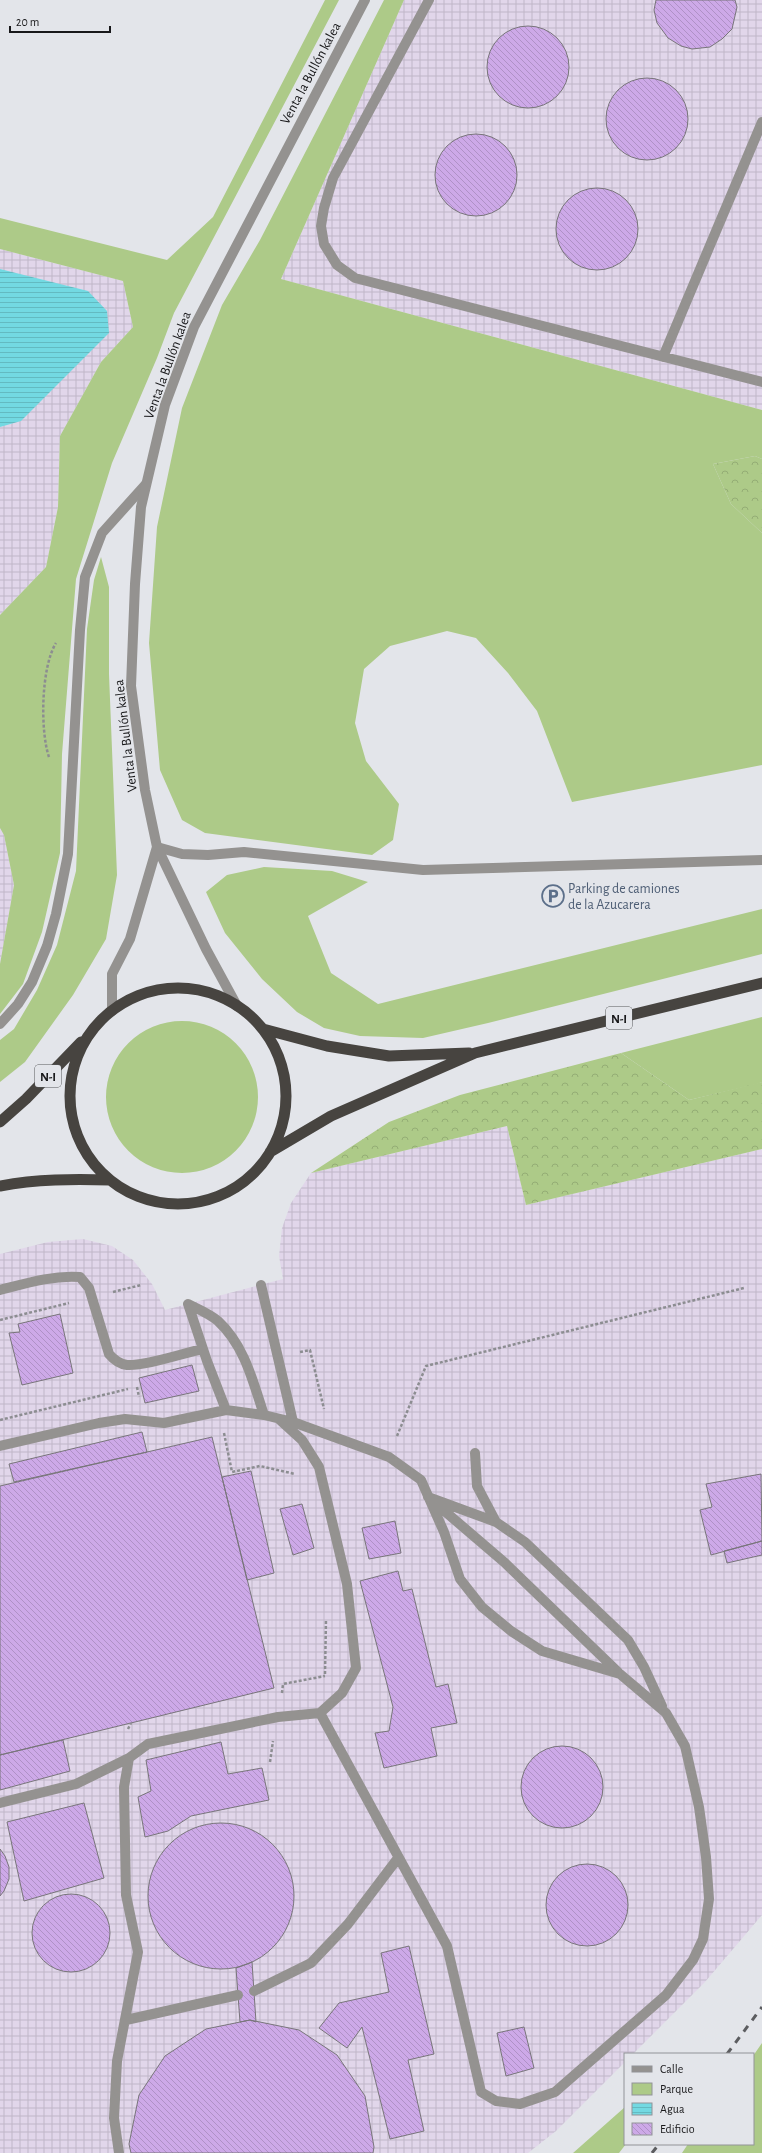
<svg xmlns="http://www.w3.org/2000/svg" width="762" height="2153" font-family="'Alegreya Sans',sans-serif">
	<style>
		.industrial { fill: url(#industrial-grid) }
		.green { fill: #adca88 }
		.forest { fill: url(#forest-crowns) }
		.water { fill: url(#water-rules) }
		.building { fill: url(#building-back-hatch); stroke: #78757a }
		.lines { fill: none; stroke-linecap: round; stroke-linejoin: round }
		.path { stroke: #8c8d91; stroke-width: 2.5; stroke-dasharray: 3 2; stroke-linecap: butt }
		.service { stroke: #949290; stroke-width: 10 }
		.minor { stroke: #949290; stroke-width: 10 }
		.trunk { stroke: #474440; stroke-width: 11 }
		.rail { stroke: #5c5d60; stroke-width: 3; stroke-dasharray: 7 7; stroke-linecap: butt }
		.labels { text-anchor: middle; stroke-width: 3; stroke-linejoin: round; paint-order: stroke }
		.shield { fill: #e3e5ea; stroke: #555658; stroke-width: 1 }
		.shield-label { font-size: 13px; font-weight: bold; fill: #18181a }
		.street-label { font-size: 14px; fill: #18181a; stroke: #e3e5ea }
		.service-label { font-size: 14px; fill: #4e5e75; stroke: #e3e5ea; text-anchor: start }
	</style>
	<defs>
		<pattern id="industrial-grid" width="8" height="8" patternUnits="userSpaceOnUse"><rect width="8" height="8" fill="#e1d6ea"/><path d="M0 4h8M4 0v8" fill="none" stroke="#c0b7c8"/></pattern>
		<pattern id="forest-crowns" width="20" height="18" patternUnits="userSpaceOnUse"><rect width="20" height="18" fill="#adca88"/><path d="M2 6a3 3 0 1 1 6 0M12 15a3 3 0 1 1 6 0" fill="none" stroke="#94ad75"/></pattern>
		<pattern id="water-rules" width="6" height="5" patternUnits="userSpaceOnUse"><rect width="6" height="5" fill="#73d9e2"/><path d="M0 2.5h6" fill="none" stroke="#63bac1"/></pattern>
		<pattern id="building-back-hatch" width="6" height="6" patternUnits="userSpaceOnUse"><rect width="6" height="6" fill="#cda9e8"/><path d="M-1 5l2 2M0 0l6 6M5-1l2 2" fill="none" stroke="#af91c6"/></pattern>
	</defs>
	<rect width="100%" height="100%" fill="#e3e5ea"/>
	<path class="industrial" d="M404,0H762V410L281,279Z
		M0,249L123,281L133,327L101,362L60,436L58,507L46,567L0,615Z
		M0,828L4,835L14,885L0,964Z
		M507,1126L526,1205L762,1149V1915L705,1982L633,2054H625V2062L556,2131L528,2153H0V1254L48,1242L83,1239L112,1246L133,1260L152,1284L165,1310L283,1279L279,1256L282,1228L291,1203L311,1173Z"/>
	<path class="green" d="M325,0H339L174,313L157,358L112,463L76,579L62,754L60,853L42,932L23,984L0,1014V964L14,885L4,835L0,828V615L46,567L58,507L60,436L101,362L133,327L123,281L0,249V218L167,260L213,217Z
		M384,0H404L281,279L762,410V459L755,456L713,464L731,504L762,533V765L572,802L537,711L508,673L476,638L447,631L390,646L364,669L355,723L366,761L399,804L393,840L372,855L205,833L182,820L160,770L149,643L157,527L182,408L222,305L260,240Z
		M101,557L109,587V674L117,875L106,939L73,995L25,1062L0,1082V1040L14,1029L37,990L57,945L76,871L87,629L94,580Z
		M264,867L332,871L368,882L308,916L331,973L378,1004L762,909V954L488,1023L423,1038L360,1036L324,1028L297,1012L262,979L225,933L206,892L227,875Z
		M762,1017V1082L757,1084L689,1100L621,1053Z
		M106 1097a76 76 0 1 1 152 0a76 76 0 1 1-152 0Z
		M762,2043V2153H682L688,2144H753V2056Z
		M625,2107L626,2144L619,2153H573Z"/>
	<path class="forest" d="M755,456L762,459V533L731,504L713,464Z
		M621,1053L689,1100L762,1082V1149L526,1205L507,1126L311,1173L389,1122L460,1095Z"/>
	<path class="water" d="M0,269L88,291L107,311L109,333L21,421L0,427Z"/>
	<path class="building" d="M656,0H735L737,7L732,29L722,39L710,47L692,49L681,46L668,38L657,23L654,10Z
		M487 67a41 41 0 1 1 82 0a41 41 0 1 1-82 0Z
		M606 119a41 41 0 1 1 82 0a41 41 0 1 1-82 0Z
		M435 175a41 41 0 1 1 82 0a41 41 0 1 1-82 0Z
		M556 229a41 41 0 1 1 82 0a41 41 0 1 1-82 0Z
		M60,1314L73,1373L22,1385L9,1333L20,1332L18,1324Z
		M192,1365L199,1391L145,1403L139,1378Z
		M142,1432L147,1452L14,1482L9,1464Z
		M212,1437L274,1688L0,1755V1486Z
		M251,1471L274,1573L247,1580L222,1477Z
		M761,1474L762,1541L711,1555L700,1510L712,1507L706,1484Z
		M302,1504L314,1548L293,1555L280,1509Z
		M395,1521L401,1553L369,1559L362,1528Z
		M762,1541V1555L727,1563L724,1551Z
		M398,1571L403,1591L412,1589L436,1687L448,1684L457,1723L431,1728L437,1756L384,1768L375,1733L389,1731L393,1707L360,1581Z
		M63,1740L70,1771L0,1790V1755Z
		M221,1742L228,1774L262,1768L269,1800L191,1816L168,1831L145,1837L138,1797L151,1791L146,1760Z
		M521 1787a41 41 0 1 1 82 0a41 41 0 1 1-82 0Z
		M84,1803L104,1878L24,1901L7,1822Z
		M148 1896a73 73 0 1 1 146 0a73 73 0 1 1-146 0Z
		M0,1849L5,1856L9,1867V1879L4,1891L0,1896Z
		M546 1905a41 41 0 1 1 82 0a41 41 0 1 1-82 0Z
		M32 1933a39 39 0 1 1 78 0a39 39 0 1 1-78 0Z
		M409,1946L434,2054L408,2060L424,2131L390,2139L362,2027L347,2048L319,2028L339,2003L389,1992L381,1953Z
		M252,1962L256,2022L250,2020L240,2022L236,1968Z
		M250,2020L299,2030L337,2055L365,2096L374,2147L373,2153H131L129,2144L139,2095L165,2056L206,2029Z
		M524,2027L534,2068L506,2076L497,2033Z"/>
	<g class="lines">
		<path class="path" d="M49,757C40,731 41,667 56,643
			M113,1292L141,1285
			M0,1320L69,1303
			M300,1352L310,1350L324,1409
			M137,1387L139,1397
			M0,1420L128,1389
			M224,1433L232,1472L260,1466L295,1474
			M397,1436L426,1366L744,1288
			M325,1674L326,1619
			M282,1693L283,1684L325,1676
			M128,1729L131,1723
			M270,1762L273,1741"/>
		<path class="service" d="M429,0L333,178L324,208L321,226L324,244L337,265L355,278L762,382
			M663,357L762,122
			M157,847L182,854L208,855L244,852L423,870L762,860
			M0,1024L18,1004L32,982L47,946L56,914L68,854L80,630L85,577L102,533L146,484
			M261,1285L293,1422
			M0,1290C27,1283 53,1275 80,1277L89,1288L109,1354C114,1360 119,1364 127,1365C146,1366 183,1353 203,1349
			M188,1304C198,1309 210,1314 218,1321C245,1346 253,1382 264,1415
			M188,1304L207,1361L226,1410
			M0,1446L99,1423L125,1419L164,1423L226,1410L264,1415L293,1422L389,1457L421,1480L444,1532L460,1579L482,1607L511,1631L542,1651L620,1674L666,1713L685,1746L699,1807L706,1857L709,1899L703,1939L693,1960L666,1995L555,2092L520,2104L496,2101L481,2092L447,1946L320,1713
			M475,1453L477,1486L496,1522
			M428,1497L496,1522L525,1542L628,1640L644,1667L662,1706
			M434,1502L504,1562L618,1672
			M0,1803L76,1784L129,1758L148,1744L278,1717L320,1713L342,1693L356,1668L347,1584L319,1467L302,1440L279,1419
			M254,1991L311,1963L348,1924L398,1858
			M126,2020L238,1995
			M119,2153L114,2118L117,2061L138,1952L126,1895L124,1787L129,1758"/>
		<path class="minor" d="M237,1006L206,949L157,847L145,790L131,686L135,584L141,507L165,405L194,327L365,0
			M112,1011V974L130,939L157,847"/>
		<path class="trunk" d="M70 1096a108 108 0 1 1 216 0a108 108 0 1 1-216 0Z
			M263,1029L327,1046L389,1056L469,1053
			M0,1122L26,1099L81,1042
			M270,1152L331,1116L475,1053L762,983
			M0,1186C37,1179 73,1179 110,1180"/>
		<path class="rail" d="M727,2054L762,2007
			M652,2153L659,2144"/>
	</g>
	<defs>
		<g id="parking-ring" transform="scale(1.15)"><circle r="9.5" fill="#e3e5ea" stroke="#5c6f8a" stroke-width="1.5"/><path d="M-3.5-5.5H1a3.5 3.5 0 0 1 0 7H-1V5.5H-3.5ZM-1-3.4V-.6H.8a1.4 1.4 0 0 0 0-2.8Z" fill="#5c6f8a"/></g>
	</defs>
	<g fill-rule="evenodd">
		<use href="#parking-ring" x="553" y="896"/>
	</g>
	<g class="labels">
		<g class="shield">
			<rect x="606" y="1007" width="26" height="22" rx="3"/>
			<rect x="35" y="1065" width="26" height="22" rx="3"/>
		</g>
		<g class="shield-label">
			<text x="619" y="1023">N-I</text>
			<text x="48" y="1081">N-I</text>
		</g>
		<g class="street-label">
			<text transform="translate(310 73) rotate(-62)" y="5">Venta la Bullón kalea</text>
			<text transform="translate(167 365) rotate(-70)" y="5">Venta la Bullón kalea</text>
			<text transform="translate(125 736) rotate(-97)" y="5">Venta la Bullón kalea</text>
		</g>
		<g class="service-label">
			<text x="568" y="893">Parking de camiones<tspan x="568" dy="16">de la Azucarera</tspan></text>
		</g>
	</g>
	<rect x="624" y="2053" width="130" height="92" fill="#e3e5ea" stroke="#929397"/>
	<rect x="632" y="2066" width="20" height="6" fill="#949290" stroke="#929397"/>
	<text x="660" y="2073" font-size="12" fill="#18181a">Calle</text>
	<rect x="632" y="2083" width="20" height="12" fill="#adca88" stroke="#929397"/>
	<text x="660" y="2093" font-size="12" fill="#18181a">Parque</text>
	<rect x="632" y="2103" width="20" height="12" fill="url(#water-rules)" stroke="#929397"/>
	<text x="660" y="2113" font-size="12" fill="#18181a">Agua</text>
	<rect x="632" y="2123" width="20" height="12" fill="url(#building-back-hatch)" stroke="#929397"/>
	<text x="660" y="2133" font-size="12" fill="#18181a">Edificio</text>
	<path d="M10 26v6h100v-6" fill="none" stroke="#18181a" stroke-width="2"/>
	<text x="16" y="26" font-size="12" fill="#18181a" stroke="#e3e5ea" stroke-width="3" paint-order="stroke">20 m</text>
</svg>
